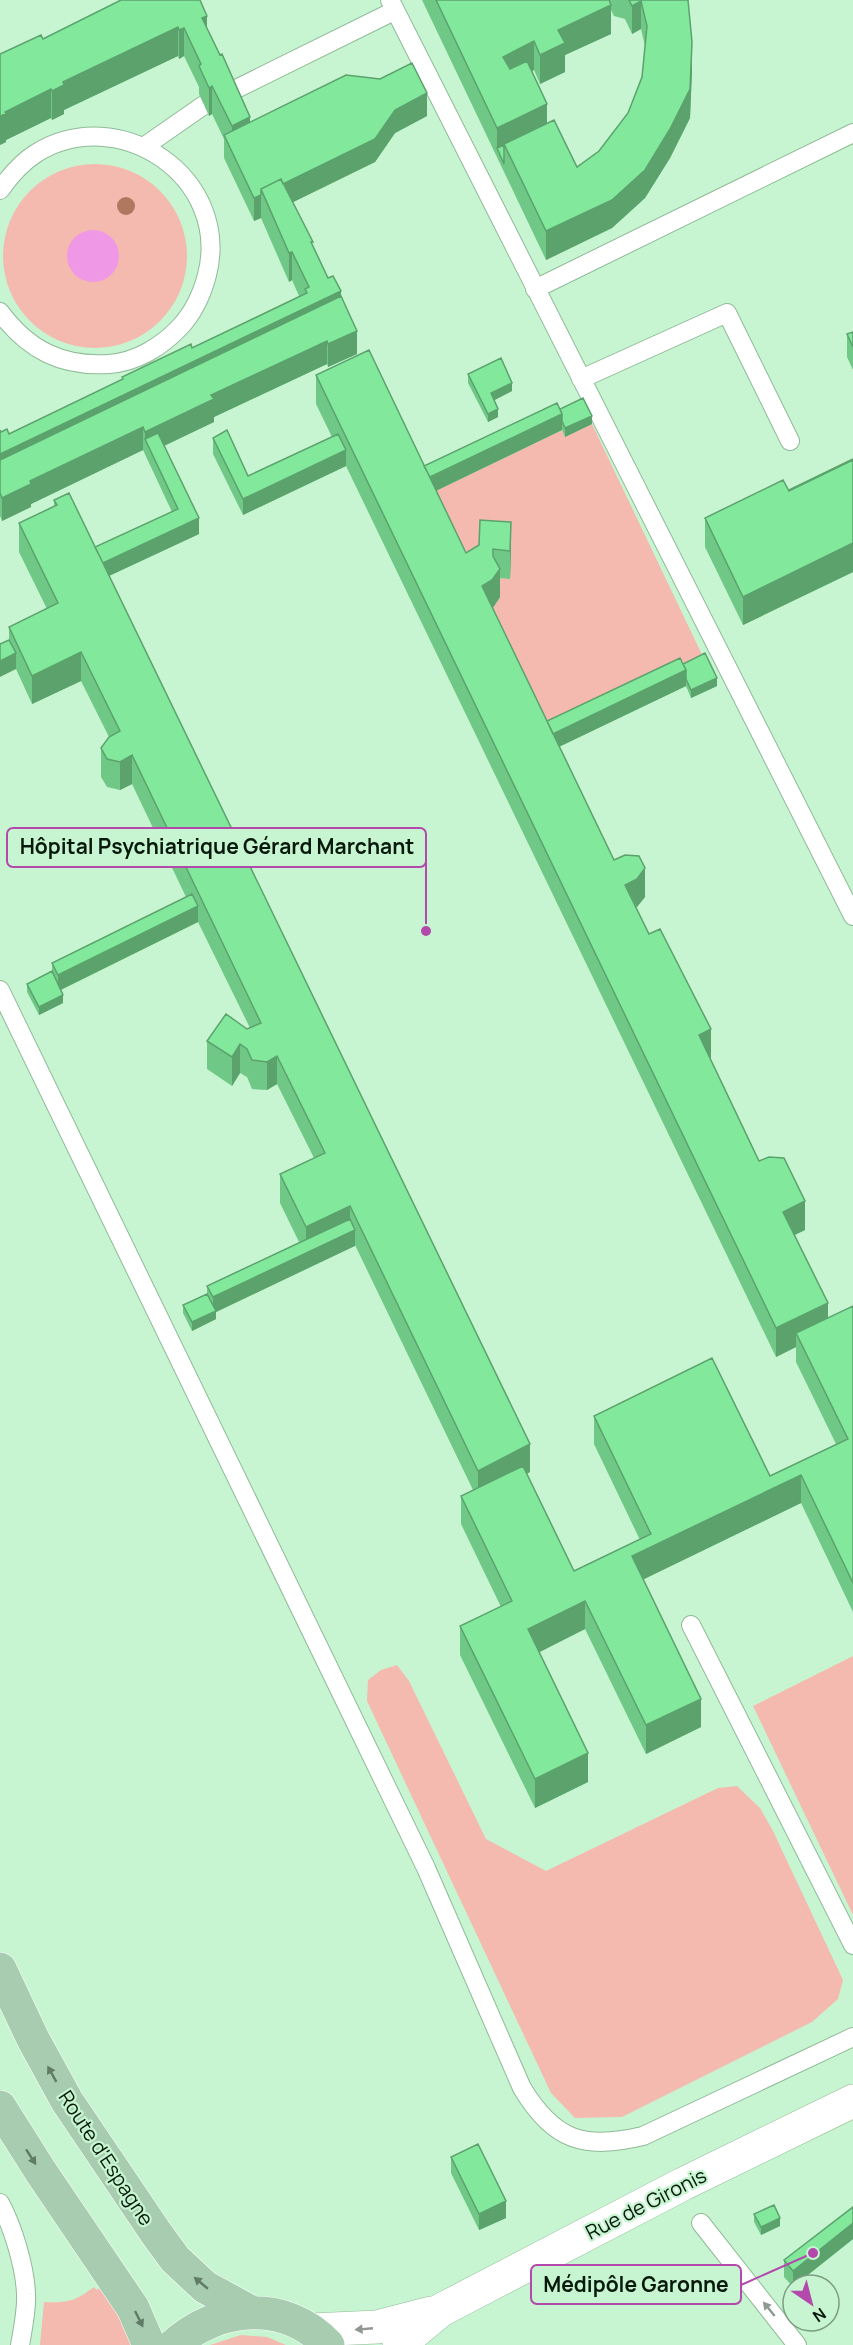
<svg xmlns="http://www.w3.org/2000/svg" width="853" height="2345" font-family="Manrope,sans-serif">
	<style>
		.green { fill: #f4bab0 }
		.water { fill: #ef98e6 }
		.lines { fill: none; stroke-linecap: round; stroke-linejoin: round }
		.lane-casing { stroke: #8fba98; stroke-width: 20 }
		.secondary-casing { stroke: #8fba98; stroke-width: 34 }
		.primary-casing { stroke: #fff; stroke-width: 34 }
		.lane { stroke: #fff; stroke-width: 18 }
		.secondary { stroke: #fff; stroke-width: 33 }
		.primary { stroke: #a8ccb0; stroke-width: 33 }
		.tree { fill: #b0785f }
		.wall { fill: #70c886; fill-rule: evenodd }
		.shaded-wall { fill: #5ba26d }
		.building { fill: #82e89c; stroke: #5ba26d; stroke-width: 1.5 }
		.oneway { fill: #607b66 }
		.oneway2 { fill: #909892 }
		.labels { text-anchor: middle; stroke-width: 4.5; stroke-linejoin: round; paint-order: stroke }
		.street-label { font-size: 20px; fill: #08190c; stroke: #c8f5d1 }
		.leader { fill: none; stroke: #b349ab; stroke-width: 2 }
		.callout-dot { fill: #b349ab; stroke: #c8f5d1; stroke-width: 2 }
		.callout { fill: #c8f5d1; stroke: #b349ab; stroke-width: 2 }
		.callout-label { font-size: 21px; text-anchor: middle; font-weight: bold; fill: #08190c }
	</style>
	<rect width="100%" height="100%" fill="#c8f5d1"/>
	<path class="green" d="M3 256a92 92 0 1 1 184 0a92 92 0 1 1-184 0Z
		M592,424L705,661L542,740L479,574L425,496L562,430L565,437Z
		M853,1656V1915L753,1706Z
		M397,1665L409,1681L486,1839L546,1871L718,1788L737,1786L760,1808L773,1831L843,1980L838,1999L812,2022L622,2117L575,2118L551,2093L367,1701L368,1680L381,1670Z
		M94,2287L97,2290L101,2287L119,2313L131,2345H40L44,2302C69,2303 75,2301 94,2287Z
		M241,2335L267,2337L286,2345H210Z"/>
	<path class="water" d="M67 256a26 26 0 1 1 52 0a26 26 0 1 1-52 0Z"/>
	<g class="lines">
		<g class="lane-casing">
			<path id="lane" d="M390,0L853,916
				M228,93L394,11
				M145,146L204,105
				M0,190C10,176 21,163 35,154C118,101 232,177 207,275C202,294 194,312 180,327C162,346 137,362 109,364C62,367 28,350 0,312
				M535,289L853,133
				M581,379L727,313L790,441
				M0,990L426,1868L522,2088C554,2141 584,2150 643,2136L853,2037
				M691,1625L853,1945
				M0,2203C13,2227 25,2267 26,2294C27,2310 23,2328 20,2345
				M701,2223L797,2345"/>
		</g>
		<g class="secondary-casing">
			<path id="secondary" d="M311,2330L377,2327L431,2313
				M399,2345L441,2310L683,2184L853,2101"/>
		</g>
		<g class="primary-casing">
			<path id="primary" d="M0,1969L33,2039L67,2101L156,2233L175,2259L205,2287L251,2312
				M0,2107L41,2172L133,2308L149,2345
				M174,2345C218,2305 285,2299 328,2345"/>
		</g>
		<use href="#lane" class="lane"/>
		<use href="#secondary" class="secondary"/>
		<use href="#primary" class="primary"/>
	</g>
	<circle class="tree" cx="126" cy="206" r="9"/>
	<path class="wall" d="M121,0L207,28L250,122L427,116L395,133L375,162L293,202L328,278L341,296L357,354L328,367L327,364L214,417V422L164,446L199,534L109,576L530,1472L526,1474L574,1571L640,1540L594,1444V1416L770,1476L836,1444L796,1362V1347L776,1357L346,466L243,515L213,454V438L248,476L332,437L316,404V375L424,466L560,409L592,424L565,437L562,430L436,491L466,553L479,545L511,550L510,579L500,578V597L493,608L547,721L683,664L717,686L691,698L686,686L559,747L614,860L645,897L636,908L711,1058L710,1059L759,1161L805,1230L795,1235L828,1318L853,1306V1612L801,1503L643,1579L701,1727L646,1754L585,1629L539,1652L588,1782L535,1808L460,1655V1626L501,1607L461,1524V1496L473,1490L355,1245L216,1312V1319L192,1331L183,1313V1305L207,1294V1286L299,1242L280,1203V1174L314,1158L277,1084L267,1090L252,1089L247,1077L240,1073L232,1086L207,1069V1041L250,1028L198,922L61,990L63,1003L39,1015L27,992V984L52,971V963L186,897L132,784L120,790L107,787L101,777V748L109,737L81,681L32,704L16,669L9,640V627L47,609L19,552V523L54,507V500L95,547L172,512L143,450L31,504V507L2,521L0,516V430L1,432L9,434L122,380V377L192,348L299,296L292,280L289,282L261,218L254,221L224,158V139L212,114L209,116L199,94V87L184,56L179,59L178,56L64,110V114L52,120L51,118L6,140V142L0,145L43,39Z
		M422,0H688L692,71L690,118L670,158L645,198L612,228L546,260ZM611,10L614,16L625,19L632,34L641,29L645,46L642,77L628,113L599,151L577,167L547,123L531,71L534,70L540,84L565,72V55L611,34Z
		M853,332V370L847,357V334Z
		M468,374L512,391L494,400L498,417L488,422L468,383Z
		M853,459V572L743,625L705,547V518L789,490Z
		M451,2157L506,2218L479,2230L451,2173Z
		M853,2207V2239L793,2287L784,2277V2260Z
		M754,2214L780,2226L761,2235L754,2222Z"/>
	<path class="shaded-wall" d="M641,1V29L632,34V6Z
		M611,5V34L565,55V72L540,84V55L558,30Z
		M207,16V44L202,18Z
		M178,27V56L64,110V114L52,120V91L63,82Z
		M184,28V56L179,59V30Z
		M534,41V70L503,86V57Z
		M692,42V71L690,118L670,158L645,198L612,228L546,260V231Z
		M212,86V114L209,116V88Z
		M51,89V118L6,140V142L0,145V116L5,112Z
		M427,93V116L395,133L375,162L271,213L263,194L395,110Z
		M547,104V133L504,144V153L497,148V128Z
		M250,117V145L232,151V126Z
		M261,195V218L254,221V198Z
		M292,252V280L289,282V253Z
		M341,291V319L0,483V454Z
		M357,331V354L328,367V344Z
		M327,341V364L214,417V422L151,452L145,439V432L211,395Z
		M512,383V391L491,402V393Z
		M498,409V417L488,422V414Z
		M562,414V430L425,496V480Z
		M592,416V424L565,437V428Z
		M143,427V450L31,504V507L2,521V498L30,481Z
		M346,450V466L243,515V499Z
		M199,518V534L98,581V565Z
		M511,522V550L510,579V551Z
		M853,543V572L743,625V597Z
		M500,569V597L492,609L482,586L493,578Z
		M81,652V681L32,704V676Z
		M16,653V669L0,677V661Z
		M686,670V686L548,752V736Z
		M717,678V686L691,698V690Z
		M132,755V784L120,790V762Z
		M645,868V897L637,907L625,885Z
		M198,906V922L58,991V975Z
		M63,995V1003L39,1015V1007Z
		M711,1029V1058L699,1064V1035Z
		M240,1044V1073L232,1086V1057Z
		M277,1056V1084L267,1090V1062Z
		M805,1201V1230L783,1240V1212Z
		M350,1206V1232L355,1230V1246L216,1312V1319L192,1331V1322L213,1312V1297L306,1253V1227Z
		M828,1303V1332L796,1333V1347L776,1357V1328Z
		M530,1444V1472L478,1499V1471Z
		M801,1475V1503L632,1585V1556Z
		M585,1601V1629L528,1658V1629Z
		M701,1699V1727L646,1754V1725Z
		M588,1753V1782L535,1808V1779Z
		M506,2201V2218L479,2230V2214Z
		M780,2218V2226L761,2235V2227Z
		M853,2223V2239L795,2285H793V2287V2271Z"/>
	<path class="building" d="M121,0H200L207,16L202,18L220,55L222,54L250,117L232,126L212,86L209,88L199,66L201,64L184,28L179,30L178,27L63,82L64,85L52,91L51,89L5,112L6,114L0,116V54L41,35L43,39Z
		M436,0H609L611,5L558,30L565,43L540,55L534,41L503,57L510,69L527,61L547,104L497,128Z
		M629,0H688L692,42L690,89L670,129L645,170L612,200L546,231L504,144L554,120L577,167L599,151L628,113L642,77L647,26L641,1L632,6Z
		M412,63L427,93L395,110L375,139L283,184L281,179L261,189V195L254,198L224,135L346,75L380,79Z
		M504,145V164L497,148Z
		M281,179L313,242H311L328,278L333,276L341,291L0,454V430L1,432L7,429L9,434L123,379L122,377L191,344L192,348L307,293L305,289L309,287L292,252L289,253L261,189Z
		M341,296L357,331L328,344L327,341L211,395L214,399L145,432L143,427L30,481L31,484L2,498L0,493V460Z
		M853,332V347L847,334Z
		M369,350L466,553L479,545L480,520L511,522L510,551L493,549V556L500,569L492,580L482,586L614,860L625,855L639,856L645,868L637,879L625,885L649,934L660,929L711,1029L699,1035L759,1161L769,1157L784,1158L805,1201L783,1212L828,1303L776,1328L316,375Z
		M501,358L512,383L491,393L498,409L488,414L468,374Z
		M583,398L592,416L565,428L562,421V414L560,409Z
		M557,403L562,414L430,477L424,466Z
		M227,430L248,476L338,434L346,450L243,499L213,438Z
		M158,433L199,518L103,563L95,547L178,509L145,439Z
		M853,459L789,491V490Z
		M853,460V543L743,597L705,518L783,480L789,491Z
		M69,493L530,1444L478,1471L350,1206L306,1227L280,1174L325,1153L277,1056L267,1062L252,1060L247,1049L240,1044L232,1057L207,1041L226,1014L247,1029L261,1023L132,755L120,762L107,759L101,748L109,737L120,731L81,652L32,676L9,627L58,603L19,523L57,505L54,500Z
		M9,640L16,653L0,661V644Z
		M705,653L717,678L691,690L686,679V670L683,664Z
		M680,658L686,670L553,734L547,721Z
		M192,894L198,906L58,975L52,963Z
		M52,971L63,995L39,1007L27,984Z
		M350,1219L355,1230L213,1297L207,1286Z
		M207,1294L216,1311L192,1322L183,1305Z
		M853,1306V1583L801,1475L632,1556L701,1699L646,1725L585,1601L528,1629L588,1753L535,1779L460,1626L512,1601L461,1496L523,1466L574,1571L651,1534L594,1416L712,1358L770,1476L848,1439L796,1333Z
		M478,2144L506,2201L479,2214L451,2157Z
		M774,2205L780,2218L761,2227L754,2214Z
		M853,2207V2223L793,2271L784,2260Z"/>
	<defs><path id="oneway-solid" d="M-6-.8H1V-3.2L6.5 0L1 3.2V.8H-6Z" transform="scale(1.5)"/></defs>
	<g class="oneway">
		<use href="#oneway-solid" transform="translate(52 2074) rotate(-119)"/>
		<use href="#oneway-solid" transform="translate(31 2157) rotate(57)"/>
		<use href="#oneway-solid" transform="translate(201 2283) rotate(-140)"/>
		<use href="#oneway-solid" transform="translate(139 2319) rotate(64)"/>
	</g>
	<g class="oneway2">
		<use href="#oneway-solid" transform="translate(769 2309) rotate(-129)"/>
		<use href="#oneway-solid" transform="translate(364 2329) rotate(175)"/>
	</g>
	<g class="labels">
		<g class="street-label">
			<text transform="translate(106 2158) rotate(57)" y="7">Route d'Espagne</text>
			<text transform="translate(646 2204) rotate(-27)" y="7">Rue de Gironis</text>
		</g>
	</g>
	<path class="leader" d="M426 931L426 847M813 2253L741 2285"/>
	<g class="callout-dot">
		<circle cx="426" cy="931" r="6"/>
		<circle cx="813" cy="2253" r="6"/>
	</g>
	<g class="callout">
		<rect x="7" y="828" width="419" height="39" rx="6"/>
		<rect x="531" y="2265" width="210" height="39" rx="6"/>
	</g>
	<g class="callout-label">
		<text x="217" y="854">Hôpital Psychiatrique Gérard Marchant</text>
		<text x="636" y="2292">Médipôle Garonne</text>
	</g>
	<g transform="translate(811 2303) rotate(145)"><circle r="28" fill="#c8f5d1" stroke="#7b9d82" stroke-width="1.5"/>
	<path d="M0-4.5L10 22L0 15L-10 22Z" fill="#b349ab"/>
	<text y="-9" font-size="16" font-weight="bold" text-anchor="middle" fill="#08190c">N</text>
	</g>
</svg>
